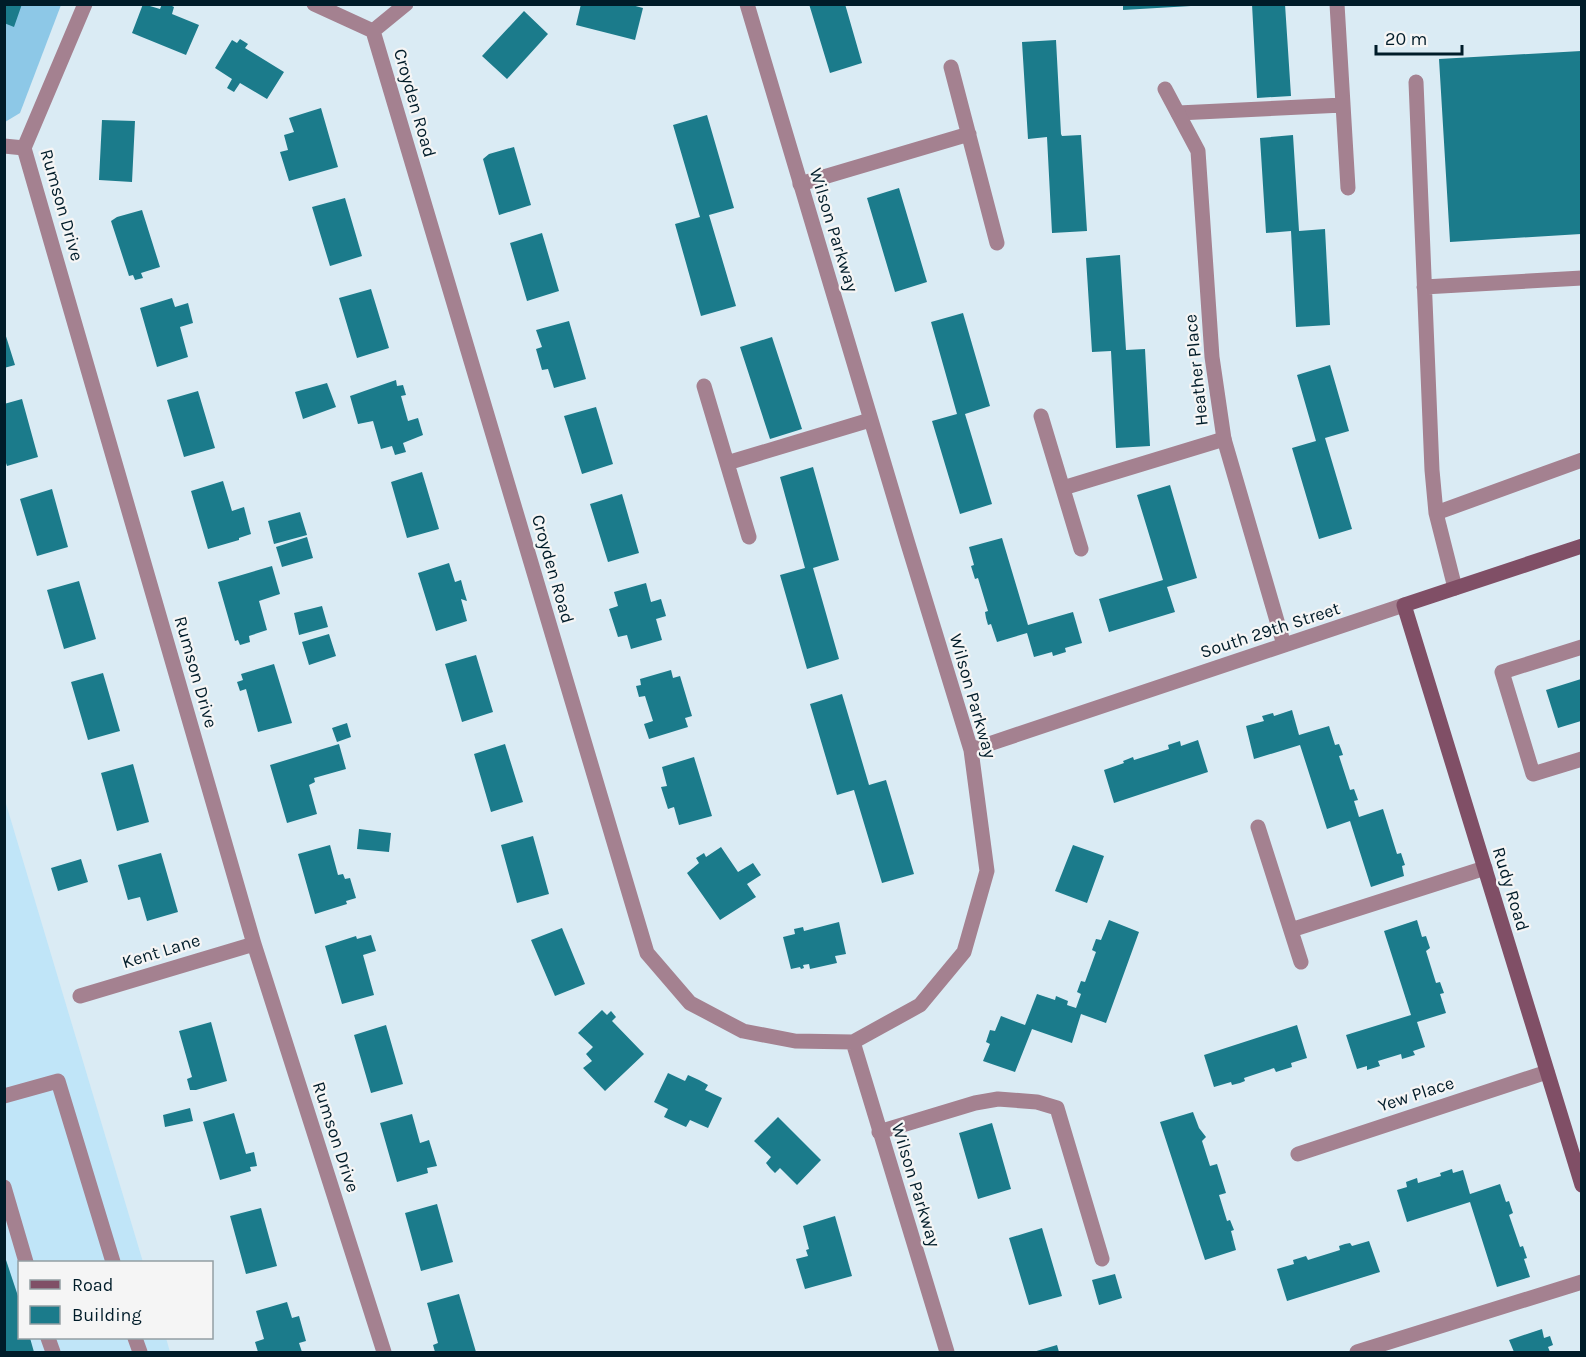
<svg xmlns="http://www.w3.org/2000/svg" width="1586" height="1357" font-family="Karla,sans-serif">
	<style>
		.built { fill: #c0e5f8 }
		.green { fill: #8dc8e7 }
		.building { fill: #1b7b8b }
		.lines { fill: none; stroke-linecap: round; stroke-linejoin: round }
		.lane { stroke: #a48190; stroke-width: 15 }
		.street { stroke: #a48190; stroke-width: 15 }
		.secondary { stroke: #804f66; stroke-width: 15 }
		.labels { text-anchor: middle; stroke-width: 4.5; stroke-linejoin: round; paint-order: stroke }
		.street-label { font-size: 18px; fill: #001c29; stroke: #f5f5f5 }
	</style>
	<rect width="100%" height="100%" fill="#daebf4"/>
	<path class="built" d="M4,797L143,1262H20V1338H166L170,1352H5Z"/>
	<path class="green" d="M5,5H61L20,113L5,122Z"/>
	<path class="building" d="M4,4H22L14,27L4,23Z
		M143,4L160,9L162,4H168L174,7L172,14L199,25L186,55L132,33Z
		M581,4H628L643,8L635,40L576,25Z
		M809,4H845L862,63L830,73Z
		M1123,4H1191V6L1123,10Z
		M1252,4H1285L1291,96L1257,98Z
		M524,11L548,34L507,79L482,56Z
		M240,39L248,44L245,48L284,72L267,99L240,83L234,92L227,88L232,79L215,68L232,40L237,43Z
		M1056,40L1061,134L1062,136L1081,135L1087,231L1052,233L1047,137L1028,139L1022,42Z
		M1581,51V234L1450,242L1439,59Z
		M321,108L338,167L289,181L280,152L288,150L284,135L294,132L289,118Z
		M707,115L734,208L709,215L736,306L701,316L675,224L700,217L673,125Z
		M102,120L135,121L132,182L99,180Z
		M1293,135L1299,231L1325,229L1330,325L1296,327L1291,231L1266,233L1260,138Z
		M514,147L531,205L499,215L483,159L489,154Z
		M899,188L927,282L895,292L867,198Z
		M345,198L362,256L330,266L312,207Z
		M142,210L160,267L141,273L143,278L135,280L133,275L129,276L111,221L117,217Z
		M542,233L559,291L527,301L510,243Z
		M1120,255L1126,350L1145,349L1150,446L1116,448L1111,351L1092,352L1086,258Z
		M371,289L389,348L357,358L339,298Z
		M172,298L175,307L188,303L193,323L180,327L188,357L157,367L140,308Z
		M963,313L990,406L965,414L992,504L960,514L932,421L957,414L931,322Z
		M569,321L586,379L554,388L548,369L542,370L536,349L542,347L536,330Z
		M4,330L15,365L4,368Z
		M772,337L802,429L770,439L740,347Z
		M1330,365L1349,431L1325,438L1352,529L1319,539L1292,448L1316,441L1297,375Z
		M396,380L397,386L403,385L406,395L401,396L408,421L418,418L423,435L403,443L406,452L395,455L392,446L381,449L373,421L358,424L350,396Z
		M327,383L336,407L303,419L295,392Z
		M198,391L215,448L184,457L167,400Z
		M22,399L38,457L7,466L4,457V404Z
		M596,407L613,464L582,474L564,416Z
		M813,467L839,560L813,568L839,659L807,669L780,575L805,568L780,477Z
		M422,472L439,529L407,538L391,482Z
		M223,481L232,511L244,507L251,534L239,538V540L208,549L191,491Z
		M1170,485L1197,578L1167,587L1175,612L1109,632L1099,599L1163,580L1137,495Z
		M52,489L68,547L37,556L20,499Z
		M622,494L639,553L608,562L590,504Z
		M300,512L307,535L274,544L268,521Z
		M307,537L313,558L282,567L276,547Z
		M1002,538L1028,625L1073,612L1082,643L1065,648L1066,652L1053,656L1052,652L1034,657L1027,633L997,642L991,624L988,625L986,618L985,612L988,611L978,578L975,579L971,566L974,565L969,547Z
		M449,563L455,582L461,580L464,591L467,601L461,599L467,621L436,631L418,573Z
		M272,566L280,594L259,601L267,630L249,636L250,642L240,645L238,640L235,641L218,582Z
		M79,581L96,639L64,649L47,590Z
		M646,583L651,602L661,599L666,616L656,619L662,640L631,649L627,635L618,637L609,609L618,606L614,592Z
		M322,606L328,627L299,635L294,613Z
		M329,634L336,656L309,665L302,642Z
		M476,655L493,712L462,722L445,664Z
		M274,664L292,723L258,732L246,689L240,691L237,682L243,680L241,674Z
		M671,670L673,678L680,676L692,716L685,718L688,727L649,739L644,724L653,721L645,696L639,697L636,686L641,685L640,679Z
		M103,673L120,731L88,740L71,682Z
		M1581,679V721L1558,728L1546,690Z
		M842,694L869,785L886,780L914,874L882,883L854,790L837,795L810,704Z
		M1292,710L1299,735L1329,726L1335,745L1339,744L1341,749L1343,755L1339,756L1350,790L1354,789L1358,800L1354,801L1359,817L1383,809L1397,854L1401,853L1405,865L1402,866L1404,876L1371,887L1350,821L1327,829L1300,745L1254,759L1246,726L1264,721L1262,716L1273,713L1274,716Z
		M347,723L351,737L337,742L332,728Z
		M1198,740L1208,772L1114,803L1104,770L1124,763L1123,761L1133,757L1134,760L1169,749L1168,745L1180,741L1181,746Z
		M339,744L346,769L314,778L315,782L309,785L317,814L287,823L270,765Z
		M505,744L523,802L491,812L474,754Z
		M694,757L712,816L679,825L674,807L668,809L661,787L667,786L662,767Z
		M133,764L149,822L117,831L101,773Z
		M359,829L391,833L389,852L357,849Z
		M533,836L549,894L517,903L501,845Z
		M330,845L338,875L343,874L345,879L350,878L356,898L346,901L347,904L315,914L298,854Z
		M1073,845L1104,856L1087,903L1055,891Z
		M721,847L738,872L753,863L761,875L747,884L756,897L720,920L687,873L699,863L696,858L704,853L706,857Z
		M161,853L178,912L147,921L140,897L128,900L118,865Z
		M81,859L88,882L58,891L51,868Z
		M1109,920L1139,932L1106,1023L1081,1014L1072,1043L1032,1029L1015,1072L983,1061L990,1044L986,1042L990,1030L995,1031L1001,1016L1025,1025L1037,994L1055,1000L1056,996L1068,1001L1067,1005L1076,1008L1081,994L1077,992L1081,981L1085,982L1096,952L1092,950L1096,939L1101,940Z
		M1417,920L1422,937L1426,936L1430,948L1426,951L1436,983L1440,982L1444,993L1440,994L1446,1013L1417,1022L1425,1047L1413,1051L1415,1055L1402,1059L1401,1054L1378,1061L1380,1066L1367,1070V1066L1357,1069L1346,1035L1411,1015L1384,931Z
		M839,922L846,954L835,956L837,963L810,969L809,964L803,965L804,968L801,969L800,967L791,969L783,937L795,934L794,929L803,927L804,931Z
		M562,928L585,984L555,996L531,940Z
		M371,935L376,951L363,955L374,995L342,1004L325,946L356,936L357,939Z
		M602,1010L607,1015L611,1011L616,1017L612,1021L644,1054L605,1091L583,1068L592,1061L586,1054L593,1047L578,1033Z
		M211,1022L227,1081L196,1090H190L187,1079L192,1077L179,1031Z
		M386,1025L403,1084L371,1093L354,1035Z
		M1297,1025L1307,1058L1291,1063L1292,1067L1276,1072L1274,1068L1244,1078L1245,1081L1240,1083L1232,1085L1231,1082L1214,1087L1204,1055Z
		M668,1073L685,1081L688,1075L699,1080L708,1085L705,1090L722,1098L708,1128L690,1120L686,1127L664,1117L668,1109L654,1102Z
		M190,1108L193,1121L165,1127L163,1115Z
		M1193,1112L1199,1128L1206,1137L1202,1141L1210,1166L1217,1164L1226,1193L1219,1195L1227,1221L1230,1220L1234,1230L1231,1231L1236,1250L1205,1260L1160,1122Z
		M234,1113L246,1154L254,1152L257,1166L250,1167L251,1171L220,1180L203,1122Z
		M412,1114L420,1143L429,1140L437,1166L427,1168L428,1173L397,1182L380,1123Z
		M778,1117L821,1160L797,1185L780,1168L775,1173L770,1168L766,1163L771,1157L754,1141Z
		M992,1123L1011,1189L978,1199L959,1133Z
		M1452,1169L1453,1173L1463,1170L1470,1194L1500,1184L1506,1202L1509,1201L1513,1213L1509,1215L1520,1247L1523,1246L1527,1258L1524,1259L1530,1277L1497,1287L1470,1202L1407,1222L1397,1190L1407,1187L1406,1182L1417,1178L1418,1183L1441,1176L1440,1173Z
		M437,1204L453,1262L421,1271L405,1213Z
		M261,1208L277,1266L246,1274L230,1216Z
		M835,1216L852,1276L805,1289L796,1259L808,1256L806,1250L809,1249L803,1226Z
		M1042,1228L1062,1296L1029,1305L1009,1238Z
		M1369,1241L1380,1272L1287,1301L1277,1269L1294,1264L1293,1260L1306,1256L1308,1260L1340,1250L1339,1246L1345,1244L1350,1243L1352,1246Z
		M4,1254L20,1302V1338H30L34,1352H4Z
		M1115,1274L1122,1298L1099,1305L1092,1280Z
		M459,1294L476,1352H435L433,1345L438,1343L427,1303Z
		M287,1302L292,1318L299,1316L306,1341L299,1343L302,1352H258L255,1342L264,1339L256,1311Z
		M1542,1329L1544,1338L1550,1336L1553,1345L1548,1347L1550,1352H1514L1509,1340Z
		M1057,1345L1059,1352H1033Z"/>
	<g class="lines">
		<path class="lane" d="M1337,4L1348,188
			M951,67L997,243
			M1416,82L1432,470L1436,513L1455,588
			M1178,113L1343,105
			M800,184L969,134
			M1424,287L1582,278
			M704,386L749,537
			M1041,416L1081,549
			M727,463L870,420
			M1063,488L1224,439
			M1436,513L1582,460
			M1582,647L1502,672L1533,774L1582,759
			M1258,827L1301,962
			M1291,930L1485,868
			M4,1096L58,1081L113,1262
			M879,1132L975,1103L998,1099L1037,1102L1057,1108L1102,1259
			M4,1187L26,1262
			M48,1338L53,1352
			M135,1338L140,1352
			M1357,1352L1582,1282"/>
		<path class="street" d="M85,4L24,148L254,944L384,1352
			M314,4L373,31L647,953L690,1003L743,1031L795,1041L853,1042L920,1005L964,952L987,871L971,750L908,544L747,4
			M373,31L406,4
			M1165,89L1198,151L1212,357L1224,439L1284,645
			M4,146L24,148
			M971,750L1404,605
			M80,996L254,944
			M853,1042L947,1352
			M1298,1154L1547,1072"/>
		<path class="secondary" d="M1582,546L1404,605L1582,1185"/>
	</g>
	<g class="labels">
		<g class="street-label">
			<text transform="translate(415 103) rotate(74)" y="6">Croyden Road</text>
			<text transform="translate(62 205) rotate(74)" y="6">Rumson Drive</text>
			<text transform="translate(834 230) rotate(73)" y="6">Wilson Parkway</text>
			<text transform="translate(1196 370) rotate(-96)" y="6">Heather Place</text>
			<text transform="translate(553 569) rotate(74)" y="6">Croyden Road</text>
			<text transform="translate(1270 630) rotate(-18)" y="6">South 29th Street</text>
			<text transform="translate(196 672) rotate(74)" y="6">Rumson Drive</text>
			<text transform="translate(973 696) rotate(74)" y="6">Wilson Parkway</text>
			<text transform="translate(1511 889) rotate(73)" y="6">Rudy Road</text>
			<text transform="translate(161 951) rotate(-17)" y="6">Kent Lane</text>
			<text transform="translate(1416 1094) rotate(-18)" y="6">Yew Place</text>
			<text transform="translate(336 1137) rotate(72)" y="6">Rumson Drive</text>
			<text transform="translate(916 1185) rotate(73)" y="6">Wilson Parkway</text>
		</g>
	</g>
	<rect width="1586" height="1357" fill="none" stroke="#001c29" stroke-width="12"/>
	<rect x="18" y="1261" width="195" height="78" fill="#f5f5f5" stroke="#939ea3" stroke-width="1.5"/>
	<rect x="30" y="1280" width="30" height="9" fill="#804f66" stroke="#939ea3" stroke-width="1.5"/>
	<text x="72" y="1291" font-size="18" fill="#001c29">Road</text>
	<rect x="30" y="1306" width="30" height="18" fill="#1b7b8b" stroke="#939ea3" stroke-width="1.5"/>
	<text x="72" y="1321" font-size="18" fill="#001c29">Building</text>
	<path d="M1376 45v9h86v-9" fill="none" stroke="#001c29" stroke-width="3"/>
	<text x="1385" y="45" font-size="18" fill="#001c29" stroke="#f5f5f5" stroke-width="4.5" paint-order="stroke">20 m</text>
</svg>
